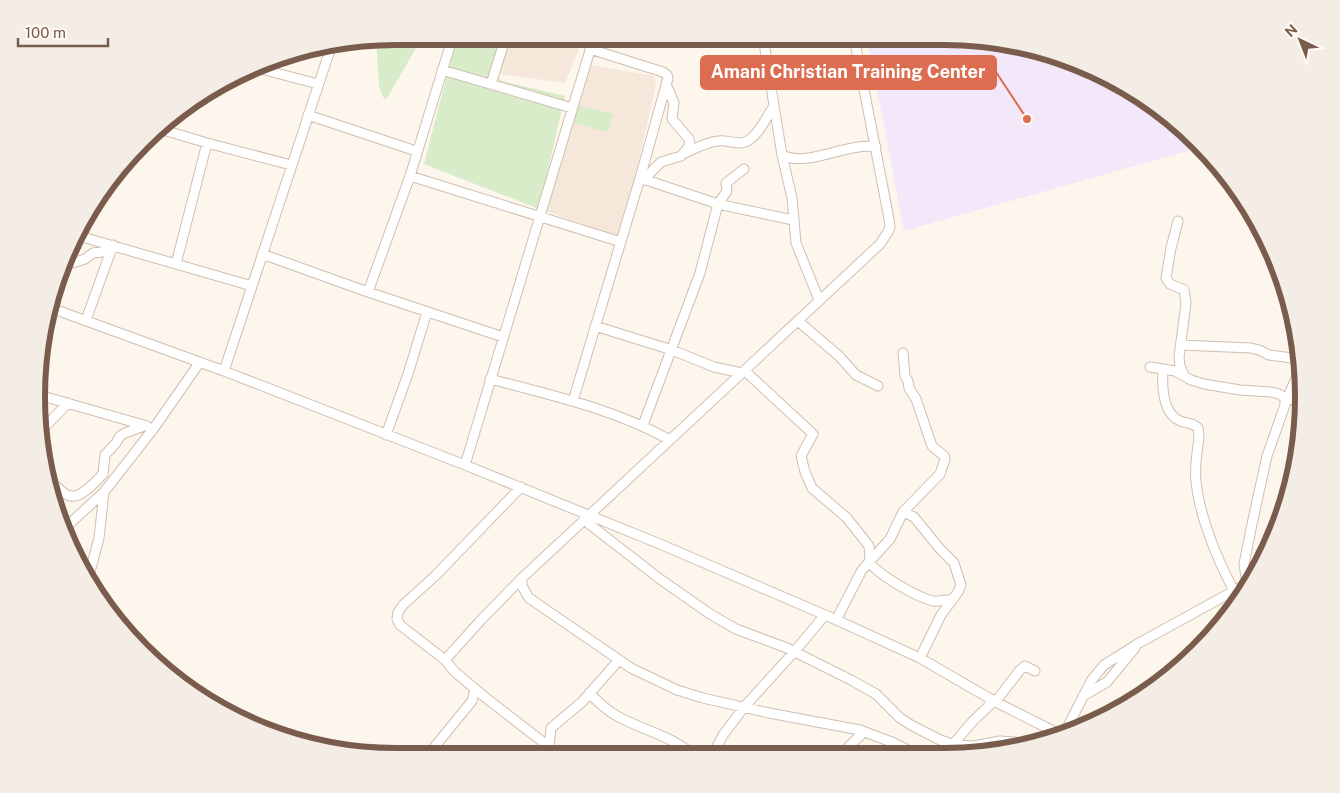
<svg xmlns="http://www.w3.org/2000/svg" width="1340" height="793" font-family="'Public Sans',sans-serif">
	<style>
		.residential { fill: #f5e8da }
		.education { fill: #f3e8fa }
		.green { fill: #d8ecc9 }
		.lines { fill: none; stroke-linecap: round; stroke-linejoin: round }
		.minor-casing { stroke: #d1beb0; stroke-width: 11 }
		.minor { stroke: #fff; stroke-width: 9 }
		.rim { fill: none; stroke: #7a5c4d; stroke-width: 6 }
		.leader { fill: none; stroke: #dc6d51; stroke-width: 2 }
		.callout-dot { fill: #dc6d51; stroke: #fffaf3; stroke-width: 2 }
		.callout { fill: #dc6d51; stroke: #dc6d51; stroke-width: 2 }
		.callout-label { font-size: 18px; text-anchor: middle; font-weight: bold; fill: #fff }
	</style>
	<rect width="100%" height="100%" fill="#fdf6ec"/>
	<path class="residential" d="M506,36L584,37L565,83L492,73Z
		M591,65L654,76L656,85L621,237L539,209Z"/>
	<path class="education" d="M867,37H967L1060,55L1143,97L1202,147L904,231Z"/>
	<path class="green" d="M397,36H423L386,100L384,99L379,86L376,40Z
		M457,36H503L492,73L502,81L565,96L539,209L424,164Z
		M578,105L613,114L608,132L573,123Z"/>
	<g class="lines">
		<g class="minor-casing">
			<path id="minor" d="M763,37L782,155L792,198L796,243L819,300
				M257,68L318,84
				M442,70L572,108
				M491,84L506,36
				M308,115L416,151
				M160,129L207,143L291,165
				M685,153C696,148 707,142 718,141C728,139 739,147 749,140C761,132 766,117 774,106
				M782,155C807,168 847,142 876,147
				M410,176L621,242
				M640,178L718,204L793,220
				M643,180L661,162L681,156L690,145L689,139L672,119L674,103L666,84
				M1178,221L1171,248L1166,278L1170,284L1184,290L1186,303L1179,357L1180,366L1184,375
				M79,236L252,286
				M262,254L368,292L503,337
				M176,264L207,143
				M66,265L85,259L93,253L110,251
				M368,292L410,176L453,36
				M48,307L224,371L465,465L660,544L832,618L920,658L994,701L1063,736
				M86,320L113,245
				M798,321L839,356L856,375L878,386
				M595,326L672,350L714,367L742,373
				M1180,345L1251,348L1259,350L1269,355L1300,359
				M1150,367L1175,371L1191,380L1204,384L1240,390L1271,392L1279,394L1285,398V405L1267,456L1252,524L1244,564L1247,583
				M1163,369C1162,385 1162,413 1180,421C1187,424 1192,422 1198,428L1199,435C1198,450 1194,466 1196,481C1199,515 1217,559 1233,589
				M224,371L331,47
				M745,371L813,434L801,456L805,472L812,488L847,518L869,546L870,560
				M490,379C551,395 614,409 670,440
				M39,395L147,426
				M1287,399L1303,401
				M573,401L640,178L668,78L667,75L663,72L590,49
				M1286,401L1301,367
				M643,425L700,273L718,204L727,191L726,183L744,169
				M40,432L68,403
				M386,435L408,374L427,312
				M465,465L594,37
				M56,486C60,490 65,495 70,496C81,499 96,481 103,474L105,455L116,443L120,436L125,433L144,426
				M521,487L435,576L403,605L398,612L397,619L400,625L445,660L455,672L486,698L561,756
				M903,512L914,517L940,549L954,563L961,585L958,592L941,615L920,658
				M584,520L660,579L710,614L736,629L787,648L851,680L876,694L900,718L911,725L938,739L954,745L974,746L1000,741L1027,743L1063,736L1091,681L1104,665L1139,643L1252,581
				M63,530L104,492L154,428L200,362
				M869,562C879,575 916,597 933,601C939,602 946,599 952,600
				M89,575L99,538L104,492
				M522,578V586L529,598L631,668L677,690L703,698L769,713L860,730L894,743L920,756
				M836,620L862,570L890,539L903,512L940,474L945,459L944,456L932,446L916,399L909,388L908,381L905,376L903,353
				M445,660L481,620L522,578L880,244L888,232L890,227L889,219L854,37
				M589,693C598,702 606,710 617,716C642,730 673,736 694,756
				M1083,696L1107,682L1135,648
				M996,701L1020,670L1025,666L1035,671
				M549,747L551,728L582,702L619,660
				M427,756L472,701L475,689
				M712,756L723,735L745,706L794,652L825,615
				M839,756L864,732
				M943,756L973,721L994,701"/>
		</g>
		<use href="#minor" class="minor"/>
	</g>
	<path d="M0 0H1340V793H0ZM396 45H944A351 351 0 0 1 1295 396V397A351 351 0 0 1 944 748H396A351 351 0 0 1 45 397V396A351 351 0 0 1 396 45Z" fill="#f4ede6" fill-rule="evenodd"/>
	<path class="rim" d="M396 45H944A351 351 0 0 1 1295 396V397A351 351 0 0 1 944 748H396A351 351 0 0 1 45 397V396A351 351 0 0 1 396 45Z"/>
	<path class="leader" d="M1027 119L996 72"/>
	<circle class="callout-dot" cx="1027" cy="119" r="5"/>
	<rect class="callout" x="701" y="56" width="295" height="33" rx="5"/>
	<g class="callout-label">
		<text x="848" y="78">Amani Christian Training Center</text>
	</g>
	<g transform="translate(1300 40) rotate(317)" stroke="#fffaf3" stroke-width="4" paint-order="stroke">
	<path d="M0-4L9 19L0 12L-9 19Z" fill="#7a5c4d"/>
	<text y="-8" font-size="14" font-weight="bold" text-anchor="middle" fill="#7a5c4d">N</text>
	</g>
	<path d="M18 38v8h90v-8" fill="none" stroke="#7a5c4d" stroke-width="2.5"/>
	<text x="25" y="38" font-size="15" fill="#7a5c4d" stroke="#fffaf3" stroke-width="4" paint-order="stroke">100 m</text>
</svg>
